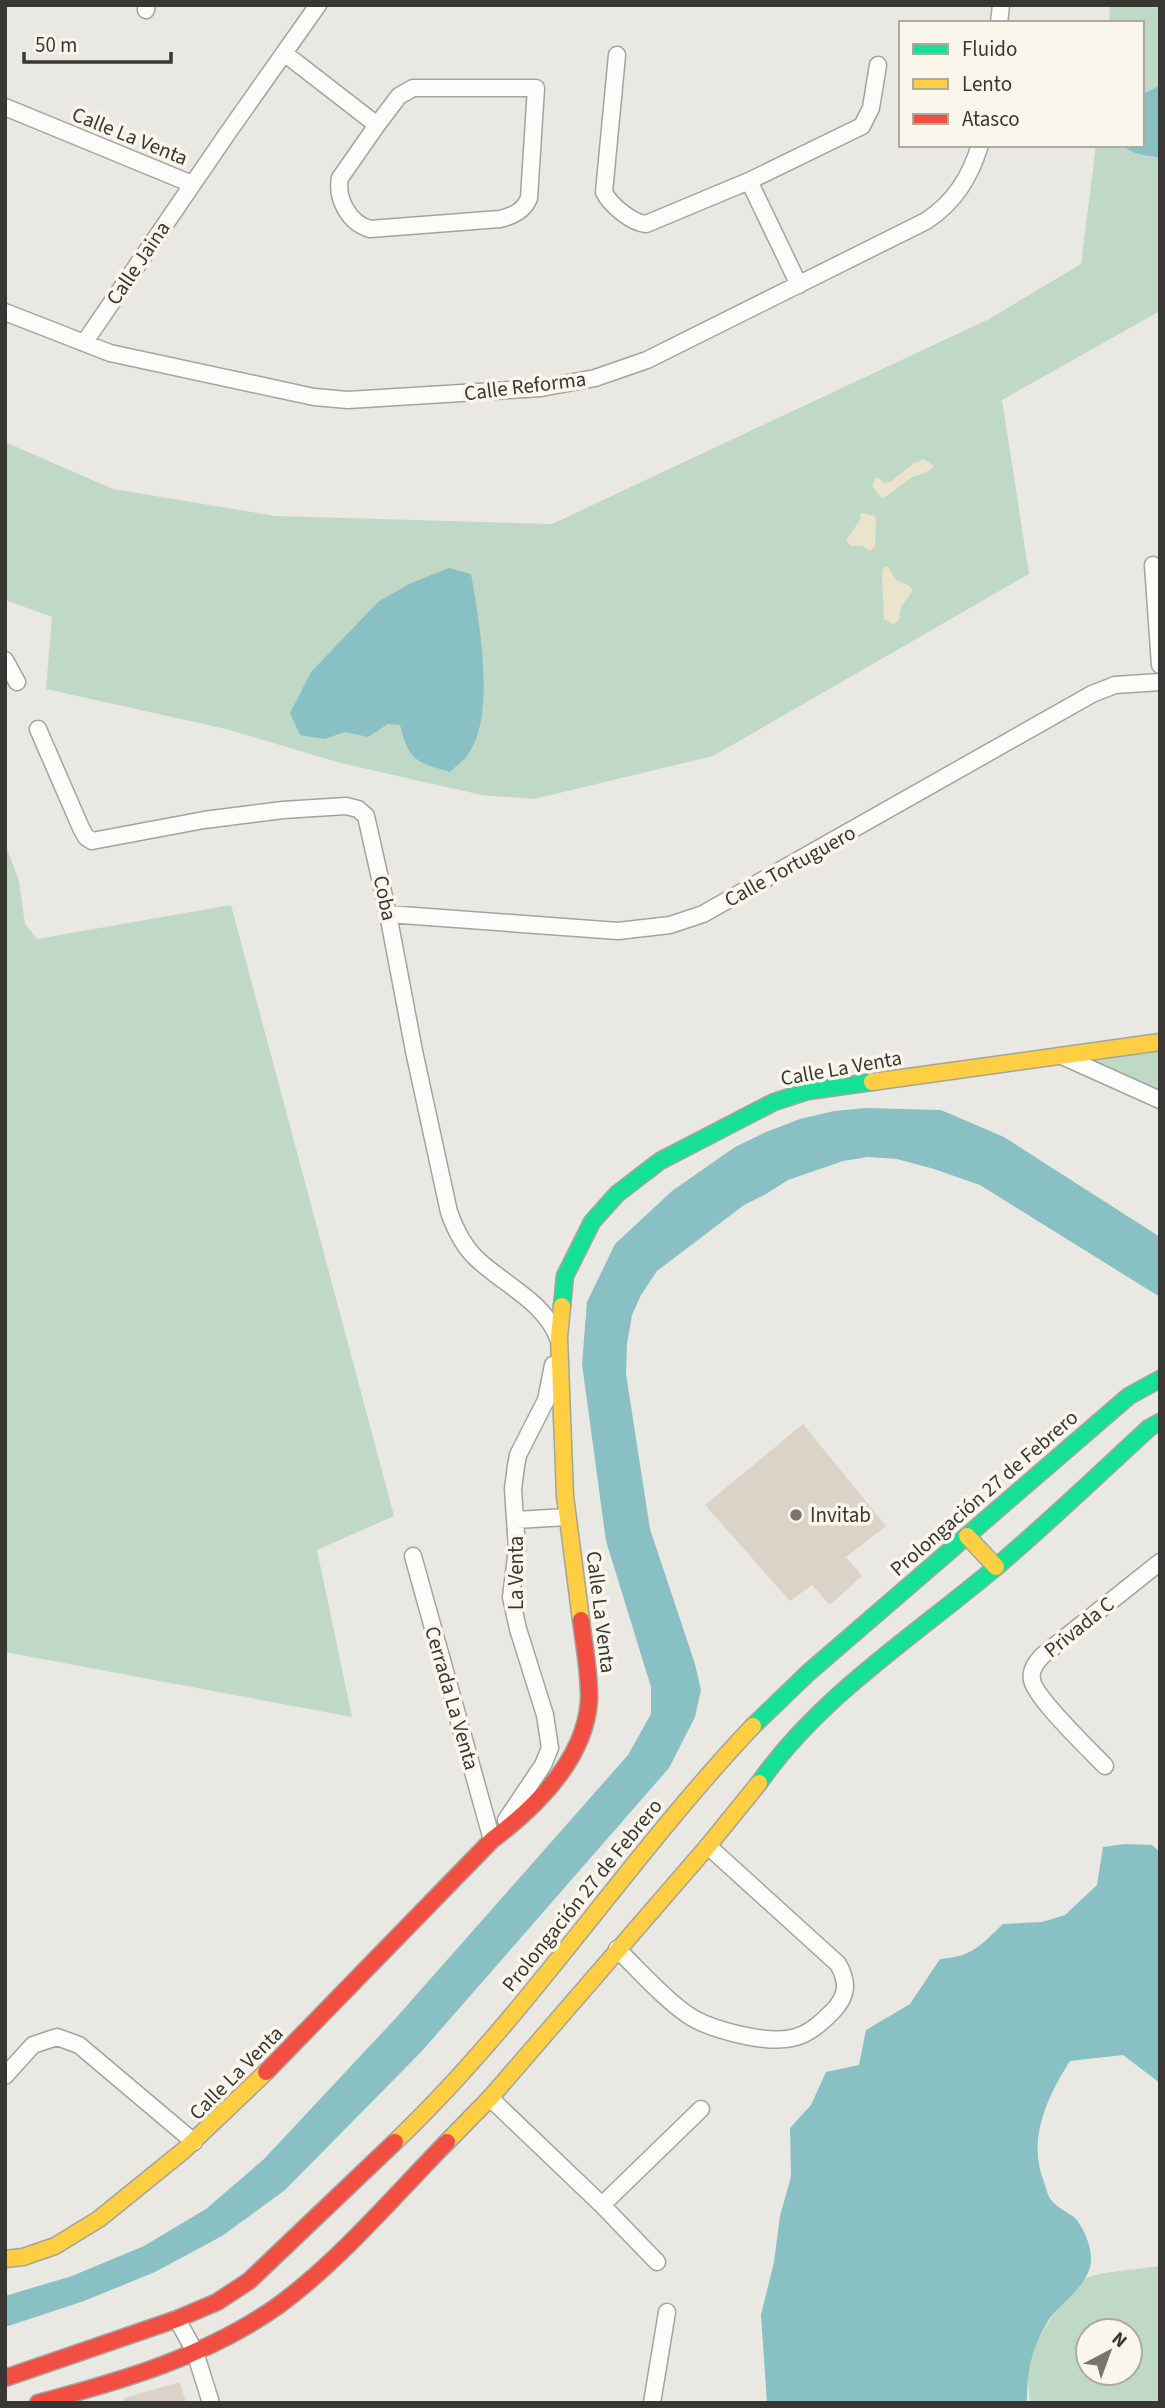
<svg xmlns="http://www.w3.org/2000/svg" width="1165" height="2408" font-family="'Source Sans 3',sans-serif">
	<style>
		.green { fill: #c0d8c6; fill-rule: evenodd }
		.sand { fill: #eae4cd }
		.water { fill: #89c0c4 }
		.building { fill: #dbd3c7 }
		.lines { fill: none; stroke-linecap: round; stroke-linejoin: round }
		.street-casing { stroke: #a4a39e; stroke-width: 19 }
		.fast-casing { stroke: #a4a39e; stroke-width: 19 }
		.slow-casing { stroke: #a4a39e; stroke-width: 19 }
		.jam-casing { stroke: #a4a39e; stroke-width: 19 }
		.street { stroke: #fcfcfb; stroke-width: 16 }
		.fast { stroke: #16e098; stroke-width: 16 }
		.slow { stroke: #ffcf43; stroke-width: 16 }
		.jam { stroke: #f24e42; stroke-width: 16 }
		.poi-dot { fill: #777570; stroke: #fbf6eb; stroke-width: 2.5 }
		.labels { text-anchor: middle; stroke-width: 7; stroke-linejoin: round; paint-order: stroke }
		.street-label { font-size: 21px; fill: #393733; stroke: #fbf6eb }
		.poi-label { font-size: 21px; fill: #393733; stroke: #fbf6eb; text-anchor: start }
	</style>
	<rect width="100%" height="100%" fill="#eae8e2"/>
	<path class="green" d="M1110,5H1160V311L1002,400L1029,574L713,756L534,799L482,795L415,780L337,762L226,729L46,689L52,617L5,600V442L113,489L275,516L552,524L989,319L1081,264L1096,145H1142V23H1109Z
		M5,843L19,881L25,924L37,939L231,905L394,1516L317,1550L352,1717L5,1652Z
		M1160,1042V1100L1062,1056Z
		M1160,2266V2403H1030C1028,2387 1026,2369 1031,2354C1038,2336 1072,2283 1089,2277C1105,2271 1142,2269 1160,2266ZM1088,2331H1130V2373H1088Z"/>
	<path class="sand" d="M924,459L934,466C927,473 921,474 913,477C902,483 893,493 882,498L872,486L876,477L885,483L890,482L914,463Z
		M861,513L875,516L876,520L875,547L870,551L862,546H851L846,540L860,520Z
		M888,566L896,580L910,586L913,590L901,607L899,620L894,624L884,619L882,575L883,568Z"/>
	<path class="water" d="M1160,85V158C1148,155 1131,155 1123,145H1142V95Z
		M449,568L471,574C479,619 496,714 469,753C465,760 456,766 450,772C416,762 409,761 400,725L388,724L368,737L345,732L324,739L300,735L290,713L311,672L378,602L409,584Z
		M866,1108L941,1110L1004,1137L1160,1237V1297L980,1185L934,1169L897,1159L868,1157L843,1161L788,1180L766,1194L744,1205L657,1271L641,1295L632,1315L627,1344L626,1374L650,1529L695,1664L701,1690L695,1717L669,1768L422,2051L285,2190L222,2236L155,2272L84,2301L5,2327V2296L72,2276L144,2246L206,2209L264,2159L395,2019L628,1755L651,1714V1687L606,1541L582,1364L587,1302L615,1244L672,1191L735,1147L766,1132L800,1119L834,1111Z
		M1124,1844L1152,1845L1160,1852V2083L1123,2055L1070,2061C1047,2097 1027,2140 1044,2182C1046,2188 1048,2197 1052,2201C1058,2208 1067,2212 1074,2217C1084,2227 1092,2248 1091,2261C1089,2286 1061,2302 1048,2321C1031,2349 1027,2371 1027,2403H767L761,2315L774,2262L780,2216L791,2177L790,2128L811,2105L826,2072L859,2065L866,2030L910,2004L940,1959C972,1957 981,1945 1003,1924L1042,1922L1065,1915L1097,1885L1103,1847Z"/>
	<path class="building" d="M803,1424L886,1526L846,1557L862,1576L830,1605L812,1585L790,1601L705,1505Z
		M180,2382L186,2403H125L124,2398Z"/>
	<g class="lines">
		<g class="street-casing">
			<path id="street" d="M146,10L147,5
				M999,23L1001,5
				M284,53L377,125L399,96L413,88H536L529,198C524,211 513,216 500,219L370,229C349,223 336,199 340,178L377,125
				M617,55L604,192C610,205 632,223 646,224L749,181L862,126L871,108L878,65
				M5,107L192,184
				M749,181L799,285
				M5,312L110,353L314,397L348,400L541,388L595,378L647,360L926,221C955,202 970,177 980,145
				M84,343L227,134L318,5
				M1153,565L1160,665
				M5,660L17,682
				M38,729L81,828L86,837L92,841L204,820L283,810L346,806L358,809L366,816L388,914L414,1051L449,1212C455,1229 463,1246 477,1259C503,1284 545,1302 558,1338
				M388,914L618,931L670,925L703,914L1092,694L1115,685L1160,682
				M1062,1056L1160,1100
				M516,1520L567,1517
				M413,1556L492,1840
				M1105,1766C1090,1750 1035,1698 1032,1680C1030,1670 1036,1663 1042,1656L1160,1562
				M506,1820L543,1765L550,1748L545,1715L518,1629L511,1597L517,1549L513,1489L516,1466L518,1455L546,1400L553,1365
				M617,1949C638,1969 664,1999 688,2015C710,2030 766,2044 792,2038C808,2035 821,2023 832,2012C847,1997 849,1983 838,1964L708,1846
				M5,2076L33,2045L57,2037L79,2045L194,2142
				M490,2098L602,2205L657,2262
				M602,2205L701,2109
				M177,2319L195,2352L211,2403
				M652,2403L667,2312"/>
		</g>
		<g class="fast-casing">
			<path id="fast" d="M562,1306L565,1276L592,1222L617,1194L660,1161L774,1102L808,1091L872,1082
				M753,1726L808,1673L1129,1396L1160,1379
				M759,1783C820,1696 914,1636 995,1568C1048,1523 1098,1475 1149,1428L1160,1422"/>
		</g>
		<g class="slow-casing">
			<path id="slow" d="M872,1082L1160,1042
				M562,1306L559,1337L565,1496L581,1620
				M967,1536L996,1567
				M395,2142C528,2015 627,1859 753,1726
				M447,2142L490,2098L708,1846L759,1783
				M5,2259L23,2257L55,2246L99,2219L183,2151L266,2072"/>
		</g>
		<g class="jam-casing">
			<path id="jam" d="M266,2072L492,1840C536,1807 585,1759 589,1701C590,1674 584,1646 581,1620
				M5,2378L177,2319L217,2302L249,2281L395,2142
				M38,2403C121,2381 208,2356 279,2305C338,2262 395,2195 447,2142"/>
		</g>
		<use href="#street" class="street"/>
		<use href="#fast" class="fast"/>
		<use href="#slow" class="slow"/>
		<use href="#jam" class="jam"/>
	</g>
	<circle class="poi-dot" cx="796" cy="1515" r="7"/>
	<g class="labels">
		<g class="street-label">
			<text transform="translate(130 136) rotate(22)" y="7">Calle La Venta</text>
			<text transform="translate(138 263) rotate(-56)" y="7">Calle Jaina</text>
			<text transform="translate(525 386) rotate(-7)" y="7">Calle Reforma</text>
			<text transform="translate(790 866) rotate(-29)" y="7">Calle Tortuguero</text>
			<text transform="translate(385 898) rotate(78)" y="7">Coba</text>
			<text transform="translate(841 1068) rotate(-10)" y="7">Calle La Venta</text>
			<text transform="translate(984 1493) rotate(-41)" y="7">Prolongación 27 de Febrero</text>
			<text transform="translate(516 1573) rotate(-90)" y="7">La Venta</text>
			<text transform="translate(601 1612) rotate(83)" y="7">Calle La Venta</text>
			<text transform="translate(1079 1627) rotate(-39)" y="7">Privada C</text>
			<text transform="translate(452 1698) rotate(74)" y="7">Cerrada La Venta</text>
			<text transform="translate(582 1895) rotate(-51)" y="7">Prolongación 27 de Febrero</text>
			<text transform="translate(236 2073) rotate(-45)" y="7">Calle La Venta</text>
		</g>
		<g class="poi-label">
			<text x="810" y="1522">Invitab</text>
		</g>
	</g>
	<rect width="1165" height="2408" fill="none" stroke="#393733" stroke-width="14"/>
	<rect x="899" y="21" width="245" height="126" fill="#fbf6eb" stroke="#adaaa1" stroke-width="2"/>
	<rect x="913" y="44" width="35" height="10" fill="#16e098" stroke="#adaaa1" stroke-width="2"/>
	<text x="962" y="56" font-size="21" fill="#393733">Fluido</text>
	<rect x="913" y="79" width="35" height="10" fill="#ffcf43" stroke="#adaaa1" stroke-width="2"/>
	<text x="962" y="91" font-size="21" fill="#393733">Lento</text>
	<rect x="913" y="114" width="35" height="10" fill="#f24e42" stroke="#adaaa1" stroke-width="2"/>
	<text x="962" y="126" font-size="21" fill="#393733">Atasco</text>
	<g transform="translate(1109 2352) rotate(41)"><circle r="33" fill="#fbf6eb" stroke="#adaaa1" stroke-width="2"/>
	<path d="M0-5L12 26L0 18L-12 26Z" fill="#777570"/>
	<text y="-10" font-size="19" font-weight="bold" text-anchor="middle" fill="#393733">N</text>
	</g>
	<path d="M24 52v10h147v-10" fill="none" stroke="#393733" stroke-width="3.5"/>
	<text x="35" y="52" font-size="21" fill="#393733" stroke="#fbf6eb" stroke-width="5" paint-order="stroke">50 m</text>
</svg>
